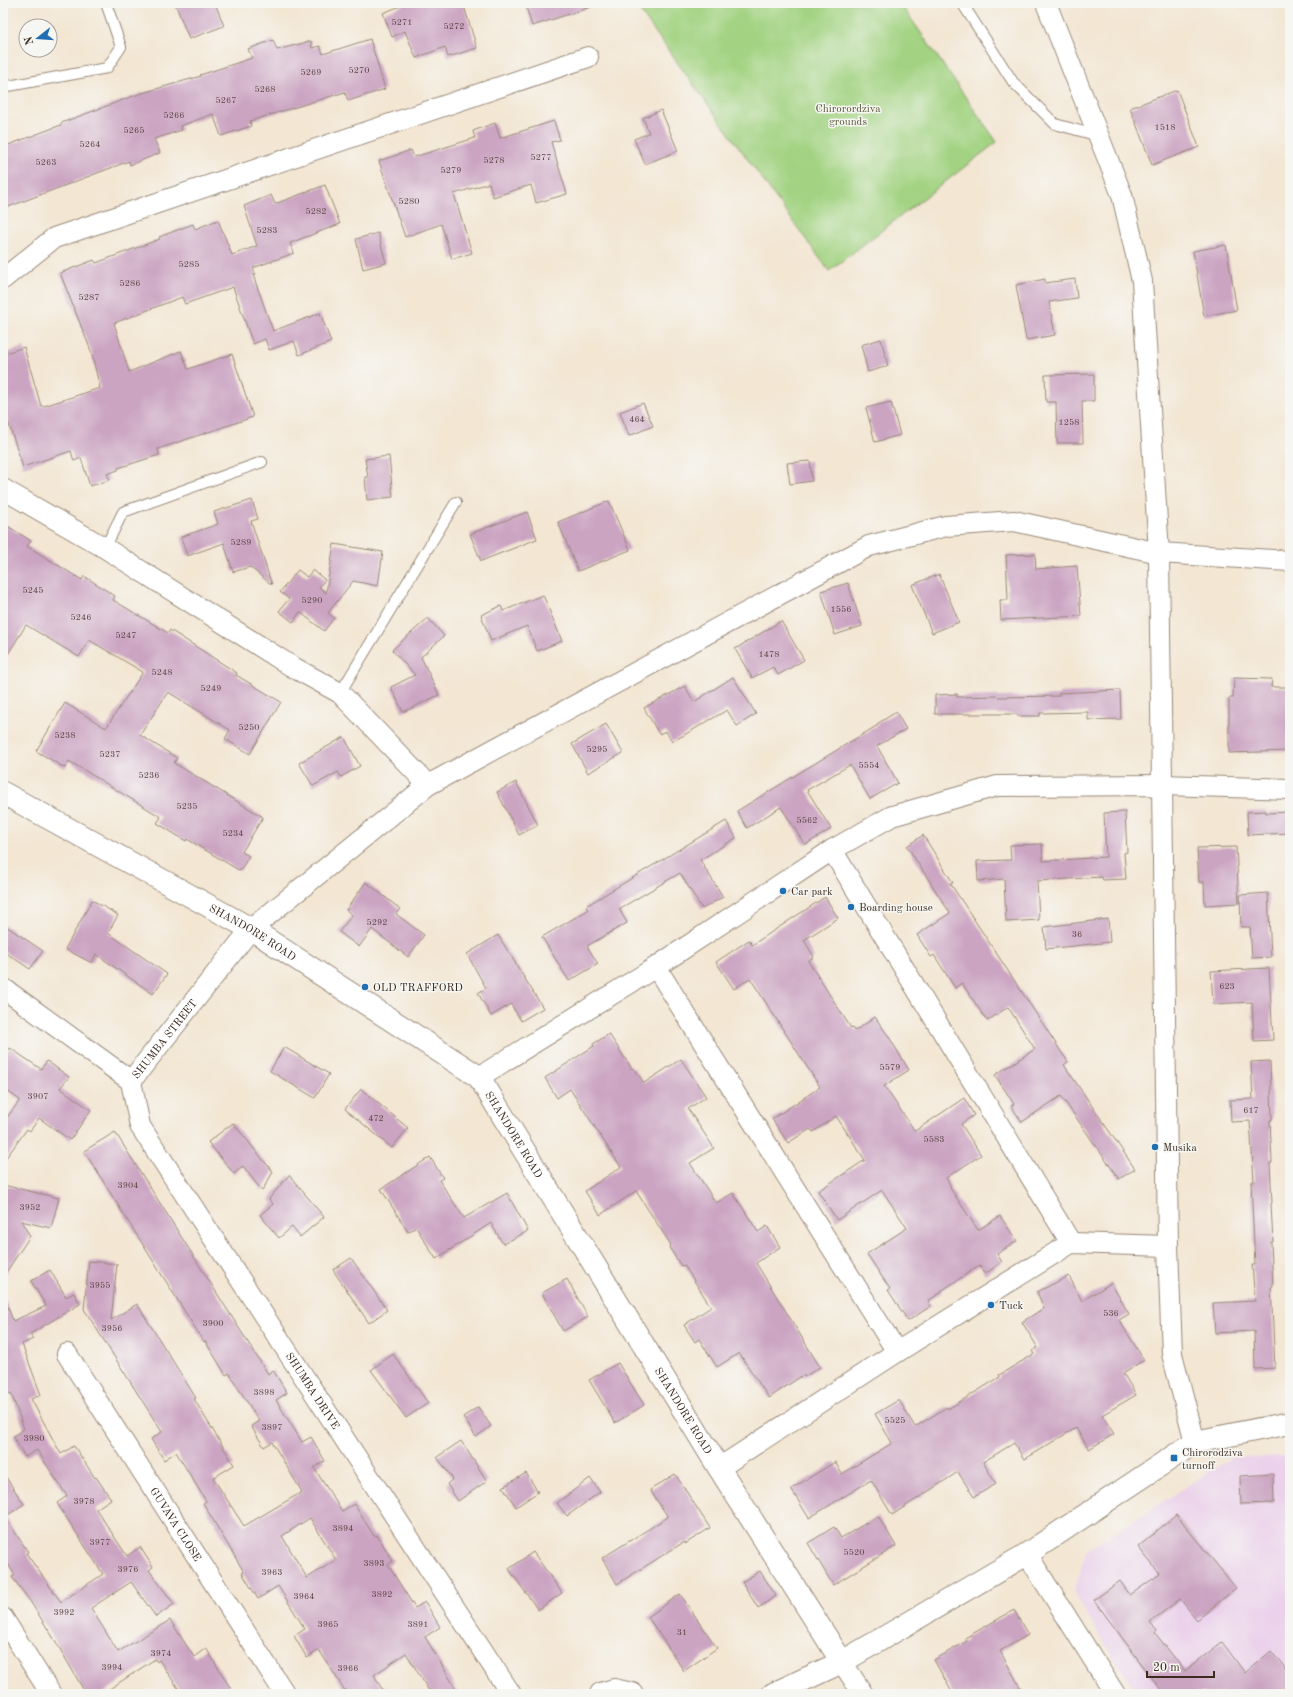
<svg xmlns="http://www.w3.org/2000/svg" width="1293" height="1697" font-family="'Old Standard TT',serif">
	<style>
		.built { fill: #ebd1eb }
		.green { fill: #a3d382; stroke: #6f7e50 }
		.building { fill: #cba4c2; fill-rule: evenodd }
		.lines { fill: none; stroke-linecap: round; stroke-linejoin: round }
		.service-casing { stroke: #978878; stroke-width: 12 }
		.minor-casing { stroke: #978878; stroke-width: 22 }
		.tertiary-casing { stroke: #978878; stroke-width: 24 }
		.service { stroke: #fff; stroke-width: 10 }
		.minor { stroke: #fff; stroke-width: 20 }
		.tertiary { stroke: #fff; stroke-width: 22 }
		.poi-dot { fill: #1f6fb2; stroke: #f6f6f2; stroke-width: 1.5 }
		.labels { text-anchor: middle; stroke-width: 3; stroke-linejoin: round; paint-order: stroke }
		.number-label { font-size: 9px; fill: #5f4847 }
		.park-label { font-size: 11px; fill: #555437; stroke: #f6f6f2 }
		.poi-label { font-size: 11px; fill: #3b2a1e; stroke: #f6f6f2; text-anchor: start }
		.street-label { font-size: 11px; fill: #3b2a1e; stroke: #f6f6f2 }
	</style>
	<rect width="100%" height="100%" fill="#f6f6f2"/>
	<filter id="ink" filterUnits="userSpaceOnUse"><feTurbulence type="fractalNoise" baseFrequency=".025" numOctaves="2"/><feDisplacementMap in="SourceGraphic" scale="8" xChannelSelector="R" yChannelSelector="G"/><feConvolveMatrix kernelMatrix="1 2 1 2 8 2 1 2 1" color-interpolation-filters="sRGB"/></filter>
	<filter id="wash" filterUnits="userSpaceOnUse"><feTurbulence type="fractalNoise" baseFrequency=".012" numOctaves="4" result="noise"/><feDisplacementMap in="SourceGraphic" scale="16" xChannelSelector="R" yChannelSelector="G"/><feGaussianBlur stdDeviation="0.9" result="paint"/><feColorMatrix in="noise" values="0 0 0 0 0 0 0 0 0 0 0 0 0 0 0 0 0 1.4 0 .05"/><feComposite in="paint" operator="in"/></filter>
	<g filter="url(#wash)">
		<rect width="100%" height="100%" fill="#f3e6d3"/>
		<path class="built" d="M1234,1456L1290,1457V1694H1136L1074,1593L1086,1551Z"/>
		<path class="green" d="M634,3H900L997,142L829,271Z"/>
		<g id="blocks">
			<path class="building" d="M175,3H215L224,26L189,39Z
				M408,3H463L477,48L448,57L445,47L416,58L405,31L392,37L383,13Z
				M525,3H591V7L532,26Z
				M370,39L385,89L348,101L345,92L250,121L251,126L221,136L213,114L180,126L182,130L154,139L160,153L130,165L129,161L3,209V147L61,125V123L139,94L201,76L200,75L252,58L248,49L273,40L277,50L311,41L312,48L320,46L323,54Z
				M1177,90L1199,147L1152,165L1130,108Z
				M661,110L678,151L645,164L634,139L649,133L643,118Z
				M554,121L560,140L551,142L567,194L536,203L531,185L493,197L489,183L454,194L472,253L452,259L441,224L405,237L379,161L411,150L414,157L475,138L473,131L495,123L500,138Z
				M325,185L340,224L290,243L294,253L253,268L256,275H253L273,331L320,313L331,342L299,355L294,341L269,350L265,339L253,344L233,287L185,304L182,297L114,323L129,372L181,351L188,369L232,354L253,417L158,449L159,455L118,468V470L107,474L110,480L90,486L81,458L74,461L71,451L23,467L3,406V354L24,347L41,406H44L100,388L91,351L60,273L94,260L96,263L160,239L159,237L193,224L195,229L218,220L232,255L257,246L244,206L271,195L275,204Z
				M378,233L386,263L363,269L356,239Z
				M1226,245L1237,310L1204,316L1193,251Z
				M1045,279V283L1075,279L1077,298L1049,302L1055,335L1026,340L1016,285Z
				M881,339L888,366L868,372L861,345Z
				M1094,374V401H1082L1083,443H1057L1056,402H1046L1045,375Z
				M891,402L900,435L875,442L866,408Z
				M643,403L653,426L629,436L620,412Z
				M389,456L393,497L367,500L365,477H368L365,459Z
				M810,461L812,481L790,484L787,463Z
				M252,500L258,519L251,521L272,585L250,567L233,572L224,543L187,556L181,537L218,524L214,512Z
				M609,501L630,550L578,571L558,522Z
				M527,512L537,539L481,561L470,534Z
				M3,523L31,541L27,546L82,580L84,576L115,596L113,600L168,633L170,630L237,673L236,675L281,702L250,754L225,739L230,730L168,692L140,735L177,758L174,763L263,817L242,852L249,856L240,871L187,839L186,841L157,823L161,817L69,761L65,768L36,751L65,703L106,728L143,672L89,640L79,657L26,625L3,662Z
				M334,544L383,552L378,586L353,581L328,613L334,618L324,631L300,612L293,622L279,611L289,599L280,592L298,570L307,577L313,570L325,580L319,587L326,593Z
				M1035,554L1036,569L1077,566L1081,616L1001,620L1000,600H1008L1006,555Z
				M939,574L959,622L932,633L912,585Z
				M848,583L862,626L835,635L821,591Z
				M543,595L562,641L537,651L527,626L491,641L481,615L501,606L503,611Z
				M428,618L444,636L421,657L439,695L403,712L391,687L415,675L392,650Z
				M781,621L804,660L778,675L773,667L752,678L735,649Z
				M733,677L756,714L737,726L727,710L672,742L666,731L659,734L644,708L685,686L694,702Z
				M1234,678L1272,679L1271,687H1290V751L1229,753V698H1233Z
				M1120,690L1121,719L1088,720V712L1040,713V716H1018L1017,714H935V695L957,694V697L997,696L998,697L1059,696V693Z
				M896,712L906,729L877,746L898,783L870,799L850,765L807,790L831,829L805,845L781,807L747,828L737,811L878,725L877,724Z
				M606,724L623,753L588,773L572,744Z
				M344,737L360,766L341,777L338,772L313,786L299,763Z
				M516,782L538,825L519,835L497,792Z
				M1266,811V813L1290,812V833L1248,835L1247,812Z
				M1125,812L1127,852L1124,853L1126,879L1103,880L1102,877L1037,881L1039,920L1006,922L1004,879L978,881L977,861L1011,860L1010,845L1042,844L1043,861L1106,857L1104,813Z
				M726,821L736,838L700,860L723,897L702,909L680,873L619,909L627,923L587,946L598,964L569,981L542,937L588,910L586,906Z
				M923,835L953,883H950L1068,1062L1064,1065L1135,1169L1119,1179L1061,1096L1022,1122L1011,1106L1014,1104L995,1075L1035,1049L1008,1007L987,1021L962,983L955,988L934,955L931,957L917,935L950,913L907,846Z
				M1236,847L1239,903L1205,905L1204,882H1199L1197,848Z
				M366,882L400,909L396,914L424,935L408,957L372,929L359,947L339,932L352,915L346,910Z
				M1268,893L1271,957L1252,958L1250,927H1241L1240,895Z
				M825,897L838,918L804,940L814,957L808,961L851,1028L853,1027L855,1031L875,1017L889,1037L909,1070L884,1086L915,1131L964,1098L974,1115L961,1124L981,1155L946,1178L951,1187L950,1188L978,1230L1000,1216L1017,1241L997,1254L1002,1262L985,1274L980,1265L941,1291L942,1292L928,1301L931,1306L908,1321L888,1290L890,1289L867,1254L907,1228L882,1190L837,1220L818,1191L865,1160L836,1116L813,1132L810,1129L788,1143L772,1119L820,1087L750,978L734,989L716,962L749,940L752,945Z
				M92,900L118,915L108,933L167,974L153,994L96,954L92,963L65,949Z
				M1108,919L1110,942L1046,949L1044,927Z
				M3,924L43,951L30,969L3,951Z
				M498,935L543,1008L521,1021L511,1004L491,1016L478,993L486,988L467,954Z
				M1269,968L1273,1040L1254,1041L1252,1002L1213,1004L1211,971Z
				M609,1034L632,1069L634,1068L644,1083L681,1059L706,1097L688,1109L714,1148L690,1163L716,1203L733,1193L758,1232L767,1226L780,1247L756,1263L820,1367L804,1377L803,1375L769,1398L739,1353L717,1367L699,1339L695,1342L684,1325L711,1307L684,1265L681,1266L669,1247L671,1245L636,1191L600,1215L585,1191L621,1167L570,1089L557,1098L545,1078L594,1046L593,1044Z
				M284,1047L329,1074L315,1098L270,1071Z
				M10,1048L41,1069L47,1061L69,1077L60,1088L91,1110L70,1140L39,1118L30,1131L27,1129L3,1162V1123L20,1100L3,1088V1057Z
				M1270,1061L1272,1120H1270L1272,1163H1270L1272,1203L1271,1204L1273,1242H1271L1273,1287H1271L1275,1368L1255,1369L1254,1331L1215,1333L1213,1303L1255,1301L1252,1265H1255L1251,1182H1254L1250,1121L1231,1122L1230,1100L1253,1099L1251,1062Z
				M361,1089L408,1128L392,1148L345,1109Z
				M233,1123L273,1172L262,1191L243,1166L234,1174L208,1142Z
				M115,1132L268,1374L273,1370L287,1393L276,1400L302,1442L311,1437L325,1461L314,1468L342,1511L354,1504L374,1536L377,1535L393,1561L388,1565L415,1608L425,1602L440,1627L425,1637L459,1694H431L406,1653L374,1675L385,1694H347L319,1650L307,1658L294,1636L305,1629L278,1586L258,1599L242,1573L244,1572L203,1503L206,1501L176,1452L164,1460L151,1439L162,1432L84,1309L89,1261L117,1264L111,1320L137,1304L196,1398L194,1399L234,1465L213,1478L244,1526L302,1492L272,1442L264,1447L251,1426L259,1421L229,1373L226,1375L205,1341L204,1342L84,1151ZM310,1518L336,1560L307,1578L282,1536Z
				M430,1157L443,1178L439,1180L464,1218L507,1193L528,1231L503,1244L491,1223L436,1259L416,1227L408,1232L381,1189Z
				M289,1175L324,1217L300,1237L292,1227L279,1238L260,1215L273,1204L269,1199Z
				M3,1185L59,1198L51,1228L21,1221L30,1236L3,1277Z
				M351,1258L387,1310L369,1323L333,1270Z
				M50,1270L66,1297L74,1293L80,1304L30,1334L33,1339L22,1344L41,1395L31,1399L61,1454L74,1446L95,1478L96,1477L111,1499L96,1509L127,1556L140,1547L153,1567L149,1570L174,1604L156,1617L131,1582L91,1608L118,1652L170,1620L194,1657L206,1648L234,1694H182L159,1660L157,1662L155,1659L102,1694H86L56,1642L30,1601L12,1577L15,1575L3,1556V1473L24,1504L5,1517L28,1552L26,1553L61,1602L103,1574L57,1503L67,1496L37,1450L25,1457L13,1436L24,1429L11,1393L3,1396V1299H5L13,1321L46,1306L31,1281Z
				M1069,1276L1082,1301L1111,1283L1129,1314L1119,1320L1144,1360L1123,1373L1136,1395L1102,1415L1114,1434L1089,1449L1076,1428L1024,1459L1014,1443L983,1462L996,1484L974,1497L958,1472L892,1515L871,1480L809,1518L791,1489L835,1462L842,1474L892,1443L875,1414L899,1400L915,1427L947,1407L948,1409L1000,1377L999,1375L1034,1354L1032,1351L1038,1348L1022,1322L1044,1308L1037,1292Z
				M567,1279L588,1317L563,1331L542,1293Z
				M393,1354L428,1403L406,1418L371,1370Z
				M618,1363L644,1405L615,1423L589,1380Z
				M478,1407L491,1426L476,1437L463,1417Z
				M461,1441L487,1481L458,1501L447,1484L453,1479L437,1457Z
				M526,1473L538,1492L516,1507L503,1487Z
				M675,1474L710,1528L685,1544L684,1542L617,1584L602,1558L668,1517L650,1490Z
				M1273,1474L1274,1503L1241,1504L1240,1476Z
				M590,1478L600,1492L567,1516L557,1503Z
				M1176,1515L1236,1588L1197,1620L1180,1599L1150,1622L1157,1631L1155,1633L1185,1671L1222,1642L1245,1673L1271,1651L1290,1675V1694H1164L1094,1600L1120,1581L1130,1595L1160,1574L1138,1547Z
				M878,1516L896,1546L833,1585L808,1543L834,1527L841,1538Z
				M533,1552L562,1593L538,1610L509,1569Z
				M760,1571L776,1596L758,1608L742,1582Z
				M680,1594L717,1648L684,1671L648,1617Z
				M1014,1610L1028,1635L1000,1651L1024,1694H953L934,1660L967,1641L965,1638Z"/>
		</g>
	</g>
	<g filter="url(#ink)">
		<use href="#blocks" fill-opacity="0" stroke="#978878" stroke-width="1"/>
		<g class="lines">
			<g class="service-casing">
				<path id="service" d="M962,3L1013,82L1055,124L1099,136
					M3,87L107,68L121,47L106,3
					M105,548L123,512L262,462
					M340,693L456,502"/>
			</g>
			<g class="minor-casing">
				<g id="minor">
					<path d="M1046,3L1122,195L1142,281L1159,553L1168,1246L1172,1354L1195,1442"/>
					<path d="M3,279L54,238L588,57"/>
					<path d="M3,489L105,548L291,666L340,693L428,785"/>
					<path d="M832,850L1071,1243"/>
					<path d="M656,967L897,1352"/>
					<path id="s1" d="M3,988L131,1081L251,929L428,785L869,546L946,526L1014,521L1159,553L1290,561"/>
					<path d="M479,1077L656,967L832,850L892,816L997,786L1162,785L1290,789"/>
					<path id="s2" d="M131,1081L140,1126L511,1694"/>
					<path id="s3" d="M67,1354L285,1694"/>
					<path d="M719,1468L897,1352L1071,1243L1168,1246"/>
					<path d="M1027,1554L1115,1694"/>
					<path d="M3,1618L51,1694"/>
					<path d="M842,1662L863,1694"/>
				</g>
			</g>
			<g class="tertiary-casing">
				<g id="tertiary">
					<path id="s4" d="M3,793L251,929L479,1077L719,1468L842,1662"/>
					<path d="M601,1694L614,1690L632,1694"/>
					<path d="M773,1694L842,1662L1027,1554L1195,1442L1290,1423"/>
				</g>
			</g>
			<use href="#service" class="service"/>
			<use href="#minor" class="minor"/>
			<use href="#tertiary" class="tertiary"/>
		</g>
	</g>
	<g class="poi-dot">
		<circle cx="783" cy="891" r="4"/>
		<circle cx="851" cy="907" r="4"/>
		<circle cx="365" cy="987" r="4"/>
		<circle cx="1155" cy="1147" r="4"/>
		<circle cx="991" cy="1305" r="4"/>
		<rect x="1170" y="1454" width="8" height="8" rx="2"/>
	</g>
	<g class="labels">
		<g class="number-label">
			<text x="402" y="25">5271</text>
			<text x="454" y="29">5272</text>
			<text x="359" y="73">5270</text>
			<text x="311" y="75">5269</text>
			<text x="265" y="92">5268</text>
			<text x="226" y="103">5267</text>
			<text x="174" y="118">5266</text>
			<text x="1165" y="130">1518</text>
			<text x="134" y="133">5265</text>
			<text x="90" y="147">5264</text>
			<text x="541" y="160">5277</text>
			<text x="494" y="163">5278</text>
			<text x="46" y="165">5263</text>
			<text x="451" y="173">5279</text>
			<text x="409" y="204">5280</text>
			<text x="316" y="214">5282</text>
			<text x="267" y="233">5283</text>
			<text x="189" y="267">5285</text>
			<text x="130" y="286">5286</text>
			<text x="89" y="300">5287</text>
			<text x="637" y="422">464</text>
			<text x="1069" y="425">1258</text>
			<text x="241" y="545">5289</text>
			<text x="33" y="593">5245</text>
			<text x="312" y="603">5290</text>
			<text x="841" y="612">1556</text>
			<text x="81" y="620">5246</text>
			<text x="126" y="638">5247</text>
			<text x="769" y="657">1478</text>
			<text x="162" y="675">5248</text>
			<text x="211" y="691">5249</text>
			<text x="249" y="730">5250</text>
			<text x="65" y="738">5238</text>
			<text x="597" y="752">5295</text>
			<text x="110" y="757">5237</text>
			<text x="869" y="768">5554</text>
			<text x="149" y="778">5236</text>
			<text x="187" y="809">5235</text>
			<text x="807" y="823">5562</text>
			<text x="233" y="836">5234</text>
			<text x="377" y="925">5292</text>
			<text x="1077" y="937">36</text>
			<text x="1227" y="989">623</text>
			<text x="890" y="1070">5579</text>
			<text x="38" y="1099">3907</text>
			<text x="1251" y="1113">617</text>
			<text x="376" y="1121">472</text>
			<text x="934" y="1142">5583</text>
			<text x="128" y="1188">3904</text>
			<text x="30" y="1210">3952</text>
			<text x="100" y="1288">3955</text>
			<text x="1111" y="1316">536</text>
			<text x="213" y="1326">3900</text>
			<text x="112" y="1331">3956</text>
			<text x="264" y="1395">3898</text>
			<text x="895" y="1423">5525</text>
			<text x="272" y="1430">3897</text>
			<text x="34" y="1441">3980</text>
			<text x="84" y="1504">3978</text>
			<text x="343" y="1531">3894</text>
			<text x="100" y="1545">3977</text>
			<text x="854" y="1555">5520</text>
			<text x="374" y="1566">3893</text>
			<text x="128" y="1572">3976</text>
			<text x="272" y="1575">3963</text>
			<text x="382" y="1597">3892</text>
			<text x="304" y="1599">3964</text>
			<text x="64" y="1615">3992</text>
			<text x="328" y="1627">3965</text>
			<text x="418" y="1627">3891</text>
			<text x="682" y="1635">31</text>
			<text x="161" y="1656">3974</text>
			<text x="112" y="1670">3994</text>
			<text x="348" y="1671">3966</text>
		</g>
		<g class="park-label">
			<text x="848" y="112">Chirorordziva<tspan x="848" dy="13">grounds</tspan></text>
		</g>
		<g class="poi-label">
			<text x="791" y="895">Car park</text>
			<text x="859" y="911">Boarding house</text>
			<text x="373" y="991">OLD TRAFFORD</text>
			<text x="1163" y="1151">Musika</text>
			<text x="999" y="1309">Tuck</text>
			<text x="1182" y="1456">Chirorodziva<tspan x="1182" dy="13">turnoff</tspan></text>
		</g>
		<g class="street-label">
			<text dy="4" stroke="none"><textPath href="#s4" startOffset="286">SHANDORE ROAD</textPath></text>
			<text dy="4" stroke="none"><textPath href="#s1" startOffset="212">SHUMBA STREET</textPath></text>
			<text dy="4" stroke="none"><textPath href="#s4" startOffset="622">SHANDORE ROAD</textPath></text>
			<text dy="4" stroke="none"><textPath href="#s2" startOffset="362">SHUMBA DRIVE</textPath></text>
			<text dy="4" stroke="none"><textPath href="#s4" startOffset="946">SHANDORE ROAD</textPath></text>
			<text dy="4" stroke="none"><textPath href="#s3" startOffset="202">GUVAVA CLOSE</textPath></text>
		</g>
	</g>
	<rect width="1293" height="1697" fill="none" stroke="#f6f6f2" stroke-width="16"/>
	<g transform="translate(38 38) rotate(253)"><circle r="19" fill="#f6f6f2" stroke="#aba49d"/>
	<path d="M0-3L7 15L0 10L-7 15Z" fill="#1f6fb2"/>
	<text y="-6" font-size="11" font-weight="bold" text-anchor="middle" fill="#3b2a1e">N</text>
	</g>
	<path d="M1147 1671v6h67v-6" fill="none" stroke="#3b2a1e" stroke-width="2"/>
	<text x="1153" y="1671" font-size="12" fill="#3b2a1e" stroke="#f6f6f2" stroke-width="3" paint-order="stroke">20 m</text>
</svg>
